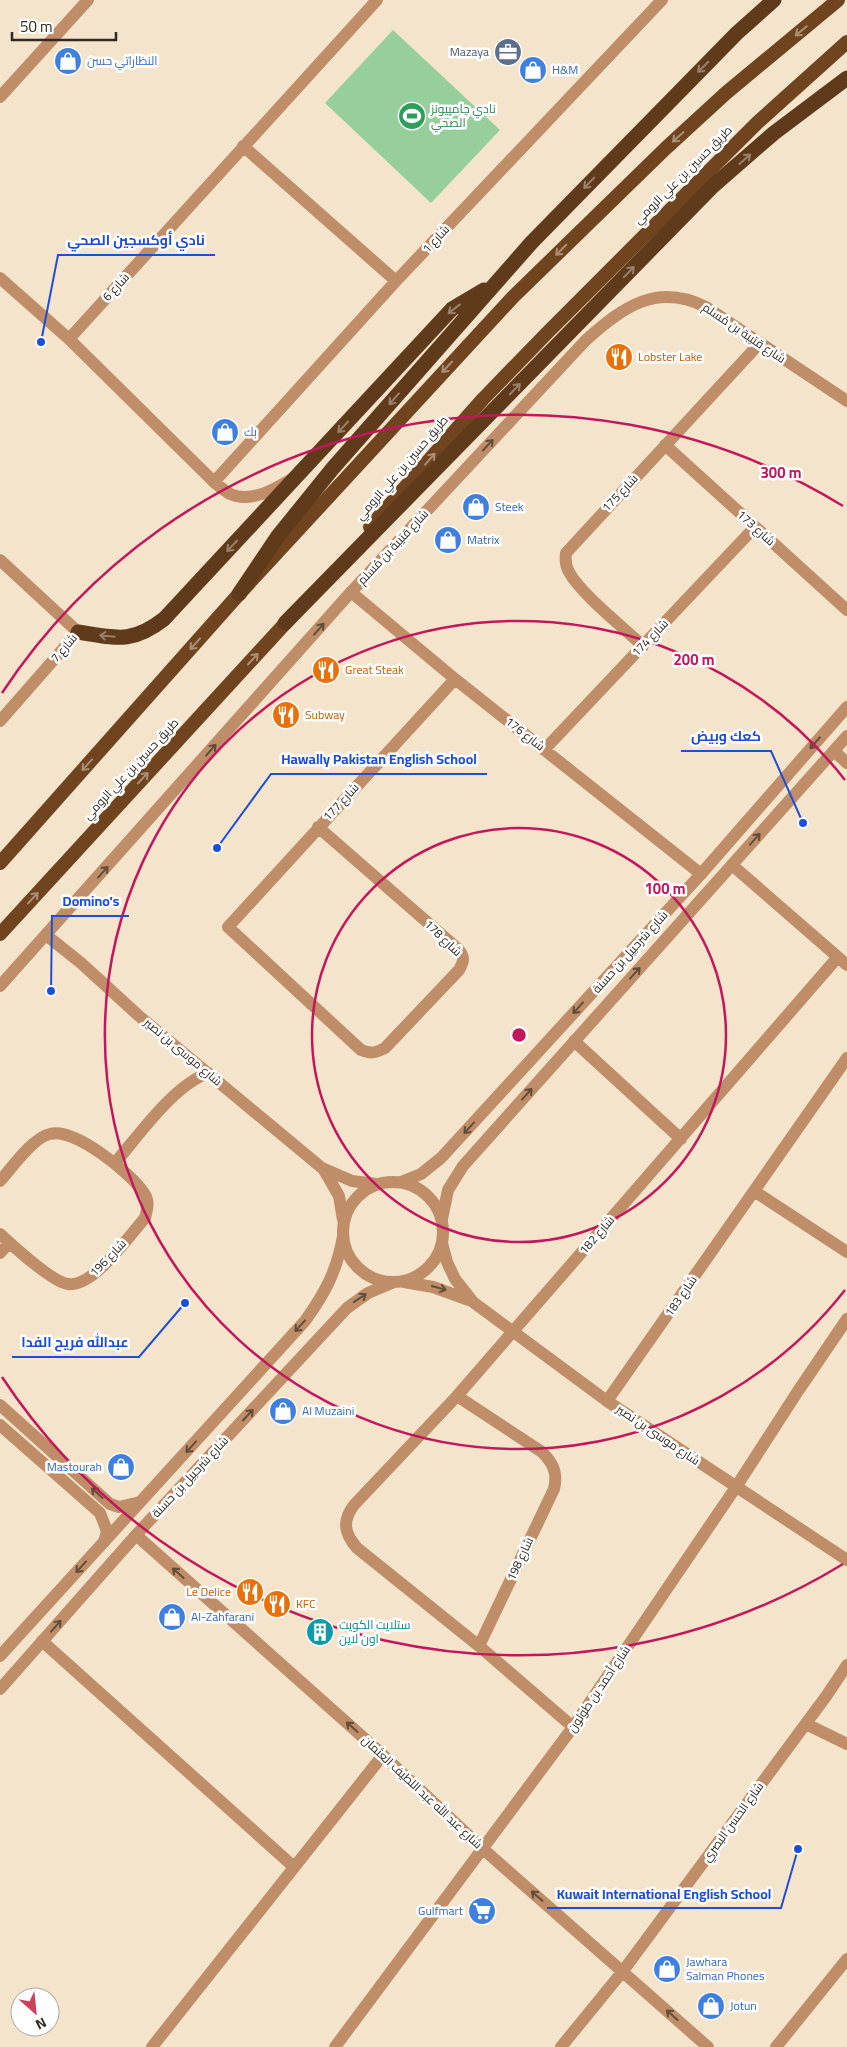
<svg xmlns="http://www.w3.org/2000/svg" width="847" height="2047" font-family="Georgia,Cairo,serif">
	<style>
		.green { fill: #97cf9c }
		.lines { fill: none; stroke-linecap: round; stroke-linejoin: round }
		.minor { stroke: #bf8e69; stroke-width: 12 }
		.tertiary { stroke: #bf8e69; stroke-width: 12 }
		.trunk { stroke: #70441e; stroke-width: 14 }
		.motorway { stroke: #603b1b; stroke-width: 15 }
		.oneway { stroke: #a98f78 }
		.oneway2 { stroke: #98806b }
		.oneway3 { stroke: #624d3a }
		.ring { fill: none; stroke: #c2185b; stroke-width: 2.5 }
		.labels { text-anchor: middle; stroke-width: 5; stroke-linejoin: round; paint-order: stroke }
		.service-label { font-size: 12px; fill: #4e5e75; stroke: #fff; text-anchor: end }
		.shop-label { font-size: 12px; fill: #366cbe; stroke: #fff; text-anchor: start }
		.leisure-label { font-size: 12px; fill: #27864d; stroke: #fff; text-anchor: start }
		.street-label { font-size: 12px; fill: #302a21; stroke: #fff }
		.food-label { font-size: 12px; fill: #c56008; stroke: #fff; text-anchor: start }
		.culture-label { font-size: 12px; fill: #0d838f; stroke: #fff; text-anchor: start }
		.centre { fill: #c2185b; stroke: #fff; stroke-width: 2.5 }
		.ring-label { font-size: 15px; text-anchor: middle; font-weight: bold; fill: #c2185b; stroke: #fff; stroke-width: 5; stroke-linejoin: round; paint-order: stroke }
		.leader { fill: none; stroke: #1d4ed8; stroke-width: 2 }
		.callout-dot { fill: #1d4ed8; stroke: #fff; stroke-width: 2 }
		.callout-label { font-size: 14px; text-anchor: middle; font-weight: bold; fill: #1d4ed8; stroke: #fff; stroke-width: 5; stroke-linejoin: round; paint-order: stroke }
	</style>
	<rect width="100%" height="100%" fill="#f5e4cc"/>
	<path class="green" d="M393,30L500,130L431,203L325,103Z"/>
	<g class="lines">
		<path class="minor" d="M0,97L88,0
			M243,146L396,281
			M0,278L69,339L214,482C219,486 225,491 230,494C251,503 273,490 290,480
			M69,339L377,0
			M665,445L847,610
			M214,482L396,281L662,0
			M0,560L78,632L0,721
			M351,592L455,679L701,874
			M643,646C623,627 581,594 569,572C565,565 565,560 566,553L759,344
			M544,750L755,527
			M834,751L847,763
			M318,827L458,949C465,957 464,961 459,970L385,1048C375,1053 371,1054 361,1050L228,927L455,679
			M732,865L847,965
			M574,1041L681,1139
			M115,1163C140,1134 173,1086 208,1073
			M0,1181C12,1168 32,1138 50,1134C74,1127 131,1173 144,1193C150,1201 147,1210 145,1218C129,1236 93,1288 68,1284C52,1282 13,1246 0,1234
			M754,1191L847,1252
			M0,1253L9,1243
			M457,1396L542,1452C553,1463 558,1473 554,1489L479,1646
			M607,1401L847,1058
			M0,1405L110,1504L119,1507L140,1502
			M0,1425L100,1513L107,1531L104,1542
			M136,1535L383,1755L482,1848L708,2047
			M42,1641L294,1867
			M806,1724L847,1744
			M573,1727L479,1646L357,1548C344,1533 342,1521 354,1505L457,1396L837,958
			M152,2047L383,1755
			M335,2047L573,1727L736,1487L798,1391L847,1319
			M561,2047L623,1971L827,1695L847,1665
			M776,2047L847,1959"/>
		<path class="tertiary" d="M46,935L81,963L139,1016L322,1168L352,1181L376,1184
			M0,986L351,592L586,340C623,307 657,282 706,307L847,401
			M324,1170L339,1196L343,1220
			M343 1232a50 50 0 1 1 100 0a50 50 0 1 1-100 0Z
			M401,1182L421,1174L441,1158L701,874L847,707
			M442,1219L448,1190L463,1166L847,736
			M442,1243L447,1262L455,1279L473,1302L607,1401L847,1560
			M404,1282L433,1287L469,1300
			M0,1656L305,1321C325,1293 337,1271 343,1236
			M0,1689L136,1535L347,1308L368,1293L394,1282"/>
		<path class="trunk" d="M370,527L483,399L547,333L757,123L847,42
			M0,863L239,594L513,297L666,148L726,93L838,0
			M0,934L292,616"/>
		<path class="motorway" d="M239,594L278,536L333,468L532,242L737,33L774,0
			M285,623L713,186L774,133L847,78
			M78,632C116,638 132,644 164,619L452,309L484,290"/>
	</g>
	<defs><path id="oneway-shaft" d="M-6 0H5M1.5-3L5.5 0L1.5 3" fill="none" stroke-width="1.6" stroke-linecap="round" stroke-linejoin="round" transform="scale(1.25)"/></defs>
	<g class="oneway">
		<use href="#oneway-shaft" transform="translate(801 31) rotate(140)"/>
		<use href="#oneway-shaft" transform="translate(678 137) rotate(138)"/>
		<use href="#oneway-shaft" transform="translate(561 250) rotate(135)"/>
		<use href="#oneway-shaft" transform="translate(447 367) rotate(133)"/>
		<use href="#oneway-shaft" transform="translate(430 459) rotate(-49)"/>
		<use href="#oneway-shaft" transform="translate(195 644) rotate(132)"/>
		<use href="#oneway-shaft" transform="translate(253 659) rotate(-47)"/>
		<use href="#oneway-shaft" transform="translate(87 765) rotate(132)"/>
		<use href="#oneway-shaft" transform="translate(143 778) rotate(-47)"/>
		<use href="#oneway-shaft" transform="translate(33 898) rotate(-47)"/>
	</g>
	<g class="oneway2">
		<use href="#oneway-shaft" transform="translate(703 67) rotate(135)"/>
		<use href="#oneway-shaft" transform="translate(745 159) rotate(-41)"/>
		<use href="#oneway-shaft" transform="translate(589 183) rotate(134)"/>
		<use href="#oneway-shaft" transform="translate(629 272) rotate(-46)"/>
		<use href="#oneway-shaft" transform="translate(454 309) rotate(142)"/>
		<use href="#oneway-shaft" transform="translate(515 389) rotate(-46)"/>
		<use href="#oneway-shaft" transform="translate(394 399) rotate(131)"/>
		<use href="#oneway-shaft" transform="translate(343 427) rotate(133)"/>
		<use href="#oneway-shaft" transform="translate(232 546) rotate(133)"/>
		<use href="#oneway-shaft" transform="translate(107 636) rotate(-174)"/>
	</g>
	<g class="oneway3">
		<use href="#oneway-shaft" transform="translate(488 445) rotate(-47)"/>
		<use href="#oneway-shaft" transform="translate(319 629) rotate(-49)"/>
		<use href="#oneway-shaft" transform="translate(815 743) rotate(131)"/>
		<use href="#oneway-shaft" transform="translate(211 750) rotate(-49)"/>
		<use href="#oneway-shaft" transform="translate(755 839) rotate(-48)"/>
		<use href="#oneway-shaft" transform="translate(103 872) rotate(-48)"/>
		<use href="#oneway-shaft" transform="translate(635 973) rotate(-48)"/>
		<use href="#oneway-shaft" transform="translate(578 1008) rotate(132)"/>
		<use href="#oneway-shaft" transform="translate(527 1094) rotate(-48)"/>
		<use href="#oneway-shaft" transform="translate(469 1128) rotate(132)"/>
		<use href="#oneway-shaft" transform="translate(439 1288) rotate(15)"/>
		<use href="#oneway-shaft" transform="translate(360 1298) rotate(-34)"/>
		<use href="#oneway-shaft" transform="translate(300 1326) rotate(132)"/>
		<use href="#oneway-shaft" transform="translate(248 1415) rotate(-47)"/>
		<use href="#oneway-shaft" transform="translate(191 1447) rotate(132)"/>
		<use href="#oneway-shaft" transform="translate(97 1493) rotate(-138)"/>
		<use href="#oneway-shaft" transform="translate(81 1567) rotate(132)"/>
		<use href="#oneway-shaft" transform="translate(178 1573) rotate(-138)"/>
		<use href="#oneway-shaft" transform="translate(56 1626) rotate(-49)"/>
		<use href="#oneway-shaft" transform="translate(352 1727) rotate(-138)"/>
		<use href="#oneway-shaft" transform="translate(537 1896) rotate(-139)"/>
		<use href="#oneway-shaft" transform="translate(672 2015) rotate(-138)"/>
	</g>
	<g class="ring">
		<circle cx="519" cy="1035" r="207"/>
		<path d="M845 1290A414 414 0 1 1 845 780"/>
		<path d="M843 1564A620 620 0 0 1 2 1377M2 693A620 620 0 0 1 843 506"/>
	</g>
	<defs>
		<g id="office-disc" transform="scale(1.4375)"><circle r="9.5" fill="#5c6f8a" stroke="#fff"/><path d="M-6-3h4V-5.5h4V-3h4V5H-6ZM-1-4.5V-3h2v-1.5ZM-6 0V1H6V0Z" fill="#fff"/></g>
		<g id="shop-disc" transform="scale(1.4375)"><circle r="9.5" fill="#3f7fe0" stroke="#fff"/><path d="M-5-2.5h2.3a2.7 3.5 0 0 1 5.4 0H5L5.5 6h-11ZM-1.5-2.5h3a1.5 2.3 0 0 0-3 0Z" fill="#fff"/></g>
		<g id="stadium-disc" transform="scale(1.4375)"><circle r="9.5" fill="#2e9e5b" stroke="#fff"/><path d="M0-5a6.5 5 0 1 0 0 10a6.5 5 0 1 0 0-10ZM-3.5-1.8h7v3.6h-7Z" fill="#fff"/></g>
		<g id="restaurant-disc" transform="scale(1.4375)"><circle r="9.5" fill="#e8710a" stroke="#fff"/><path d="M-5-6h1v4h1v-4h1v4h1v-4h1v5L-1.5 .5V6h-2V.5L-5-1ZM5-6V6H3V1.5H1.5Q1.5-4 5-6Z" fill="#fff"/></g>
		<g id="building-disc" transform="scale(1.4375)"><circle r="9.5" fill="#0f9aa8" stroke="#fff"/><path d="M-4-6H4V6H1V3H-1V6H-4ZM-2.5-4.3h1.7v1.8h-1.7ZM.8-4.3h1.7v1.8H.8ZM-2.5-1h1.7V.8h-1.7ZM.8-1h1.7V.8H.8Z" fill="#fff"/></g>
		<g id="supermarket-disc" transform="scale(1.4375)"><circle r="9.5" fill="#3f7fe0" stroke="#fff"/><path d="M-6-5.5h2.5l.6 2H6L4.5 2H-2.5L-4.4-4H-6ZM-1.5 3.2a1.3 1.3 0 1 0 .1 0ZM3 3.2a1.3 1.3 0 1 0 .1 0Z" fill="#fff"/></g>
	</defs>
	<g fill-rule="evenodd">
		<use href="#office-disc" x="508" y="52"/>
		<use href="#shop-disc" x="68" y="61"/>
		<use href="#shop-disc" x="533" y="70"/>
		<use href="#stadium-disc" x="412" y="116"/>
		<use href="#restaurant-disc" x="619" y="357"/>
		<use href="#shop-disc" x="225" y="432"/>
		<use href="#shop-disc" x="476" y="507"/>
		<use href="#shop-disc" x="448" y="540"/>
		<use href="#restaurant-disc" x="326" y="670"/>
		<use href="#restaurant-disc" x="286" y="715"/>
		<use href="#shop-disc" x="283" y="1411"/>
		<use href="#shop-disc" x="121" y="1467"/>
		<use href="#restaurant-disc" x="250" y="1592"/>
		<use href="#restaurant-disc" x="277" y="1604"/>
		<use href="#shop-disc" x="172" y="1617"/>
		<use href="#building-disc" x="320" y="1632"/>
		<use href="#supermarket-disc" x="482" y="1911"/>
		<use href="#shop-disc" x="667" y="1969"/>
		<use href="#shop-disc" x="711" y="2006"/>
	</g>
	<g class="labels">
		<g class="service-label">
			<text x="489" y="56">Mazaya</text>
		</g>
		<g class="shop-label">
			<text x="87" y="65">النظاراتي حسن</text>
			<text x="552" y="74">H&amp;M</text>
			<text x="244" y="436">بك</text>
			<text x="495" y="511">Steek</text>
			<text x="467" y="544">Matrix</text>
			<text x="302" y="1415">Al Muzaini</text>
			<text x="102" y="1471" text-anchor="end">Mastourah</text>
			<text x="191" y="1621">Al-Zahfarani</text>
			<text x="463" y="1915" text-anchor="end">Gulfmart</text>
			<text x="686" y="1966">Jawhara<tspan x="686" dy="14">Salman Phones</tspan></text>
			<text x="730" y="2010">Jotun</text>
		</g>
		<g class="leisure-label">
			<text x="431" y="113">نادي چامپيونز<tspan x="431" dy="14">الصحي</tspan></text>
		</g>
		<g class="street-label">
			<text transform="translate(683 175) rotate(-45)" y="4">طريق حسين بن علي الرومي</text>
			<text transform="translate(436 239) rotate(-47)" y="4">شارع 1</text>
			<text transform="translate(116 287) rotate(-48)" y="4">شارع 6</text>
			<text transform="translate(744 333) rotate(34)" y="4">شارع قتيبة بن مُسلم</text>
			<text transform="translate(402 468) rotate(-49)" y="4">طريق حسين بن علي الرومي</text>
			<text transform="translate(620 493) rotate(-47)" y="4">شارع 175</text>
			<text transform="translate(756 528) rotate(42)" y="4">شارع 173</text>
			<text transform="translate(393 547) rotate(-47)" y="4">شارع قتيبة بن مُسلم</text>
			<text transform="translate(650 638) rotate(-46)" y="4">شارع 174</text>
			<text transform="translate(64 648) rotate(-50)" y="4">شارع 7</text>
			<text transform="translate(525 734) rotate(38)" y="4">شارع 176</text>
			<text transform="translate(131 769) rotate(-47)" y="4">طريق حسين بن علي الرومي</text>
			<text transform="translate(341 802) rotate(-47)" y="4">شارع 177</text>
			<text transform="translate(443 938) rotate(44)" y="4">شارع 178</text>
			<text transform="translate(630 952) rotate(-48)" y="4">شارع شرحبيل بن حسنة</text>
			<text transform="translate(183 1052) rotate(40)" y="4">شارع موسى بن نصير</text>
			<text transform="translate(597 1235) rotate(-49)" y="4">شارع 182</text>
			<text transform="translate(108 1258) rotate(-46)" y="4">شارع 196</text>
			<text transform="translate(681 1296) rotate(-55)" y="4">شارع 183</text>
			<text transform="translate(658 1435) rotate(34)" y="4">شارع موسى بن نصير</text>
			<text transform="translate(190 1477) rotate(-47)" y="4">شارع شرحبيل بن حسنة</text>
			<text transform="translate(520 1559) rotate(-65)" y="4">شارع 198</text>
			<text transform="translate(599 1689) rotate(-56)" y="4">شارع أحمد بن طولون</text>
			<text transform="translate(422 1792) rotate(43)" y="4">شارع عبد الله عبد اللطيف العثمان</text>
			<text transform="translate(733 1822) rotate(-54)" y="4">شارع الحسن البصري</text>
		</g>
		<g class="food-label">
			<text x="638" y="361">Lobster Lake</text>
			<text x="345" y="674">Great Steak</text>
			<text x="305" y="719">Subway</text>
			<text x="231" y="1596" text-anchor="end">Le Delice</text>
			<text x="296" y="1608">KFC</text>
		</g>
		<g class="culture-label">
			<text x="339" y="1629">ستلايت الكويت<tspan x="339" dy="14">اون لاين</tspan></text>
		</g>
	</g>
	<circle cx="519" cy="1035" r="8" class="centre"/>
	<g class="ring-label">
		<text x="781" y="478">300 m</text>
		<text x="694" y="665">200 m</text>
		<text x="665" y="894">100 m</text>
	</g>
	<path class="leader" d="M41 342L58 255H215M803 823L771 751H681M217 848L271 774H487M51 991L52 916H129M185 1303L139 1357H12M798 1849L781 1908H547"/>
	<g class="callout-dot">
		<circle cx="41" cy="342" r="5"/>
		<circle cx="803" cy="823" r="5"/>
		<circle cx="217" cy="848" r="5"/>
		<circle cx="51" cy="991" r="5"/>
		<circle cx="185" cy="1303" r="5"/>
		<circle cx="798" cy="1849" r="5"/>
	</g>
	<g class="callout-label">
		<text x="136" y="245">نادي أوكسجين الصحي</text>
		<text x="726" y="741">كعك وبيض</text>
		<text x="379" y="764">Hawally Pakistan English School</text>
		<text x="91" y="906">Domino's</text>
		<text x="75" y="1347">عبدالله فريح الفدا</text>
		<text x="664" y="1899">Kuwait International English School</text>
	</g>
	<g transform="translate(35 2012) rotate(153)"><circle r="24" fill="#ffffff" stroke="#acaaa6"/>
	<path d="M0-4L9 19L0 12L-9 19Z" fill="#ce3f5e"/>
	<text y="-8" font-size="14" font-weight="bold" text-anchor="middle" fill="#302a21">N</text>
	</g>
	<path d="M12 32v8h104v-8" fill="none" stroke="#302a21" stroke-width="2.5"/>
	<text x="20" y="32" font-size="15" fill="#302a21" stroke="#ffffff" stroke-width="4" paint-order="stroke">50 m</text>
</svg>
